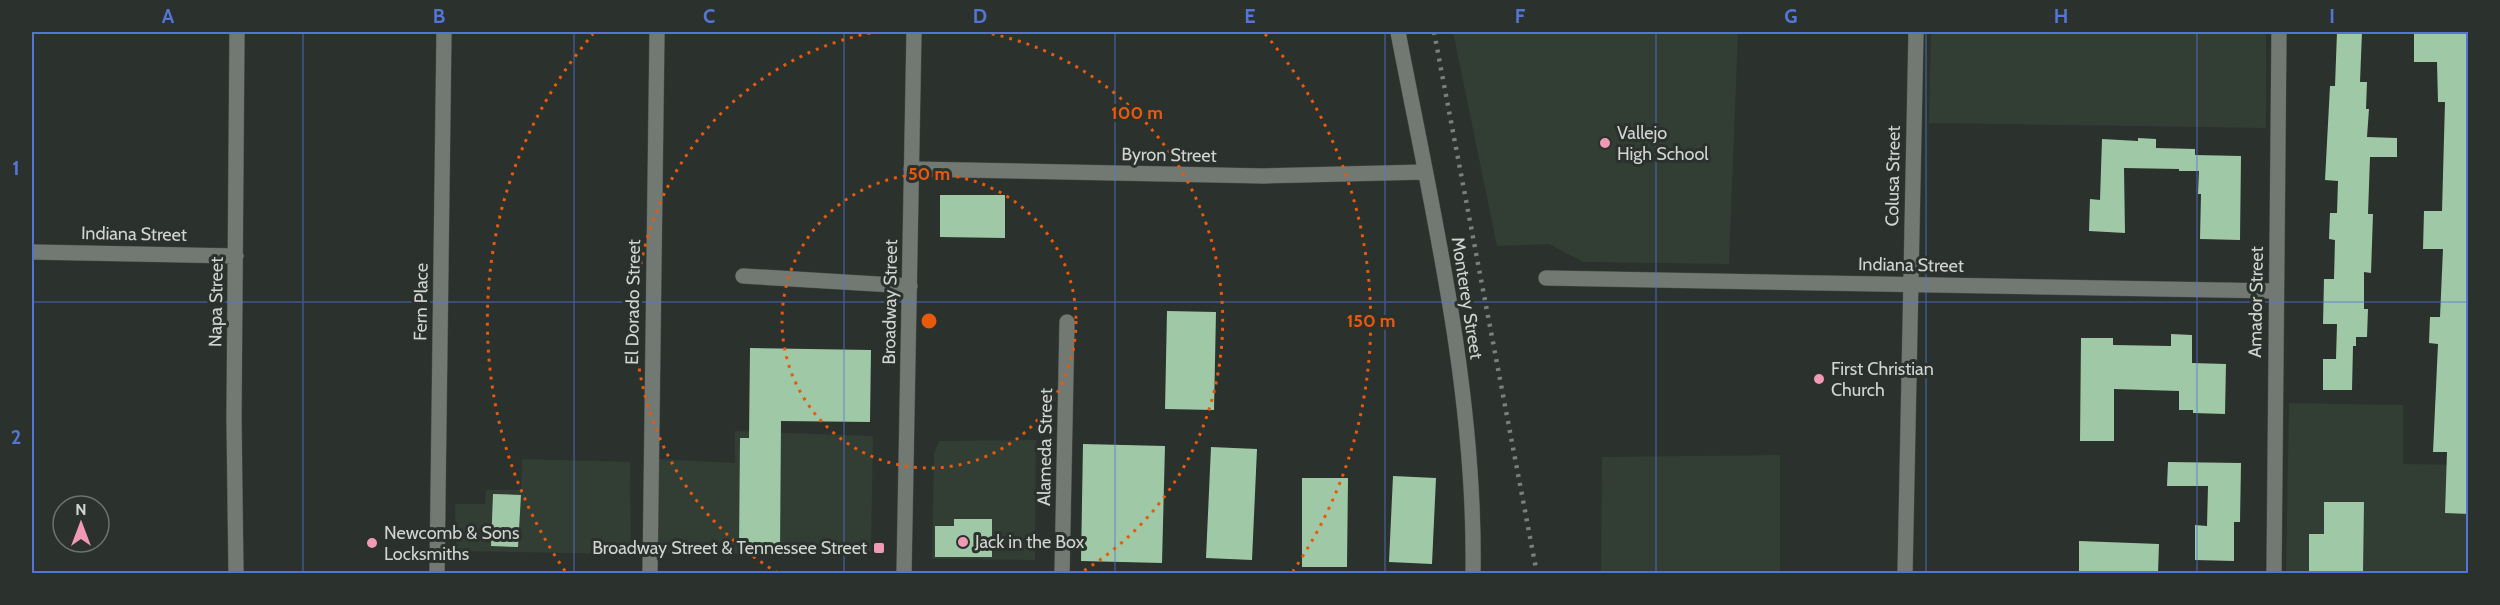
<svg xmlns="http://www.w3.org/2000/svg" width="2500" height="605" font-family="Cabin,sans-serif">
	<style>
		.built { fill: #323d34 }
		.building { fill: #9fc9a6 }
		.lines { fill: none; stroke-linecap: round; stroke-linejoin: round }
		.street-casing { stroke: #494d4a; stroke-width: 16 }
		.secondary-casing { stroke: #494d4a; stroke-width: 16 }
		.street { stroke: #727973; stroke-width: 15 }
		.secondary { stroke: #727973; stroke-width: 15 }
		.rail { stroke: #7c807c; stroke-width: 4.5; stroke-dasharray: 3 6; stroke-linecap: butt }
		.grid { fill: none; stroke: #5376d6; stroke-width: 1.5; stroke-opacity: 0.55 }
		.ring { fill: none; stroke: #e8590c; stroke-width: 3; stroke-dasharray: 3 6 }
		.poi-dot { fill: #f09ab5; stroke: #2b312c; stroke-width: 2 }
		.labels { text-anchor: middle; stroke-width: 6; stroke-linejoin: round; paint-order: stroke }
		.poi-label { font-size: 18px; fill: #d1d4d1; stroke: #2b312c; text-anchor: start }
		.street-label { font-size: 18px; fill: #d1d4d1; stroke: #2b312c }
		.centre { fill: #e8590c; stroke: #2b312c; stroke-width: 3 }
		.ring-label { font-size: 18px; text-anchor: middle; font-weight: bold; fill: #e8590c; stroke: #2b312c; stroke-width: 6; stroke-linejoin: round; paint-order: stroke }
		.neatline { fill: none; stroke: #5376d6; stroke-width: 2 }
		.grid-label { font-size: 20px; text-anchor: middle; font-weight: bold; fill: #5376d6 }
	</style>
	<rect width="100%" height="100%" fill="#2b312c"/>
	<path class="built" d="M1453,32H1738L1729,264L1583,262L1549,244L1497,246Z
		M1931,32H2266V128L1929,123Z
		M2289,403L2403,405V464L2468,465V573L2286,574Z
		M735,431L873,436L871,551L867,556L665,553L656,543L659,459L735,463Z
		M1036,440L1035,560L932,559L934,453L939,441Z
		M1780,455V573H1601L1602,457Z
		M522,459L630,462L631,554L456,551L455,504H485L486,490H521Z"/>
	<path class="building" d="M2337,32H2362L2360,82H2367L2366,109H2369L2367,137L2397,138V157H2370L2368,214H2373L2371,273L2364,272V309H2368L2367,337H2356V346H2353L2352,390H2323V359H2336L2337,324H2323L2324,279H2334L2335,240L2329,239L2330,213H2337L2338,181L2325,180L2330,86H2335Z
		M2414,32H2469V514L2445,513L2447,452H2433L2438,344L2429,343L2430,317H2440L2443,249H2423L2424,211H2442L2445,102H2438L2437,62H2414Z
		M2138,138L2156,139V148L2195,149V155L2241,156L2240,240L2200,239L2201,194H2198L2199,171H2179V169L2124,168L2125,233L2089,231L2090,199L2100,200L2102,139L2138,141Z
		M940,195H1005V238L940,237Z
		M1167,311L1216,312L1214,410L1165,409Z
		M2171,334L2192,335V363L2226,364L2225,414L2193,413V410H2179V391L2114,389V441H2080L2081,338H2113V345L2171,346Z
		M750,348L871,350L870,422L781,421L780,553L739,552L740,438H749Z
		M1083,444L1165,446L1162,563L1081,561Z
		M1211,447L1257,449L1252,560L1206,558Z
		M2168,462L2241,463L2240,522H2234V561L2195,560V525L2207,526L2208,486H2167Z
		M1393,476L1436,478L1432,564L1389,562Z
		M1302,478H1348L1347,567H1302Z
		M493,494L521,495L518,547L491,546Z
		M2324,502H2364L2363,573H2309V534H2324Z
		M954,519H992V557H935V526H954Z
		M2079,541L2159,544L2158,573L2079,572Z"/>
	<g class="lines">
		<g class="street-casing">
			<path id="street" d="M1398,32C1432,210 1476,391 1473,574
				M911,169L1264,176L1425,172
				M32,252L236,256
				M743,276L910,286
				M1546,278L2276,291
				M236,574L234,418L237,32
				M437,574L444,32
				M650,574L657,32
				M1062,574L1067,322
				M1905,574L1916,32"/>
		</g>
		<g class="secondary-casing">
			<path id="secondary" d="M904,574L914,32
				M2274,574L2279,32"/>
		</g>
		<use href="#street" class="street"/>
		<use href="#secondary" class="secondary"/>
		<path class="rail" d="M1434,32L1537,574"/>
	</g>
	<path class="grid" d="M303,32V574M574,32V574M844,32V574M1115,32V574M1385,32V574M1656,32V574M1926,32V574M2197,32V574M32,302H2468"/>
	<g class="ring">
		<circle cx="929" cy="321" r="147"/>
		<path d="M778 573A294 294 0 0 1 875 32M983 32A294 294 0 0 1 1080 573"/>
		<path d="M565 571A442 442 0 0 1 593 34M1265 34A442 442 0 0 1 1293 571"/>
	</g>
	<g class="poi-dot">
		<circle cx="1605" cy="143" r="6"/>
		<circle cx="1819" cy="379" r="6"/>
		<circle cx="963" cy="542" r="6"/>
		<circle cx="372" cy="543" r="6"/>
		<rect x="873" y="542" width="12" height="12" rx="3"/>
	</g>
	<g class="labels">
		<g class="poi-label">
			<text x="1617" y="139">Vallejo<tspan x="1617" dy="21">High School</tspan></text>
			<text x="1831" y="375">First Christian<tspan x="1831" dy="21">Church</tspan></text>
			<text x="384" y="539">Newcomb &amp; Sons<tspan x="384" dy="21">Locksmiths</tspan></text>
			<text x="975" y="548">Jack in the Box</text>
			<text x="867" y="554" text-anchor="end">Broadway Street &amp; Tennessee Street</text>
		</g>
		<g class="street-label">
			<text transform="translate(1169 155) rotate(1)" y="6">Byron Street</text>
			<text transform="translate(1893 176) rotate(-89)" y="6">Colusa Street</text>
			<text transform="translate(134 234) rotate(1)" y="6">Indiana Street</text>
			<text transform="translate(1911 265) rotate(1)" y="6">Indiana Street</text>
			<text transform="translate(1467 298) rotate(81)" y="6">Monterey Street</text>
			<text transform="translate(216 302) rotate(-89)" y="6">Napa Street</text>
			<text transform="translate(421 302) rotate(-89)" y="6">Fern Place</text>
			<text transform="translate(633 302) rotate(-89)" y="6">El Dorado Street</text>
			<text transform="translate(890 302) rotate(-89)" y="6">Broadway Street</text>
			<text transform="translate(2256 302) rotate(-89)" y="6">Amador Street</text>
			<text transform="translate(1045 447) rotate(-89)" y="6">Alameda Street</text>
		</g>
	</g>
	<circle cx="929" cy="321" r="9" class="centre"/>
	<g class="ring-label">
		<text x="1137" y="119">100 m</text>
		<text x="929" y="180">50 m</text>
		<text x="1371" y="327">150 m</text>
	</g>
	<rect width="2500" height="605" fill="none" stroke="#2b312c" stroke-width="66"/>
	<g transform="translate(81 524)"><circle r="28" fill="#2b312c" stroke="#6d726e" stroke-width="1.5"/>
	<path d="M0-4.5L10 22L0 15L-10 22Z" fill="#f09ab5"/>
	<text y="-9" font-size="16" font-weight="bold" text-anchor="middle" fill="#d1d4d1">N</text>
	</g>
	<rect x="33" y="33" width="2434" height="539" class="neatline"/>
	<g class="grid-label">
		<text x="168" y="23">A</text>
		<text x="439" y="23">B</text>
		<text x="709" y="23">C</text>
		<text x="980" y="23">D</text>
		<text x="1250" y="23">E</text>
		<text x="1520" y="23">F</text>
		<text x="1791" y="23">G</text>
		<text x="2061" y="23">H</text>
		<text x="2332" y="23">I</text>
		<text x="16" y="175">1</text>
		<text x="16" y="444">2</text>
	</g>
</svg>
